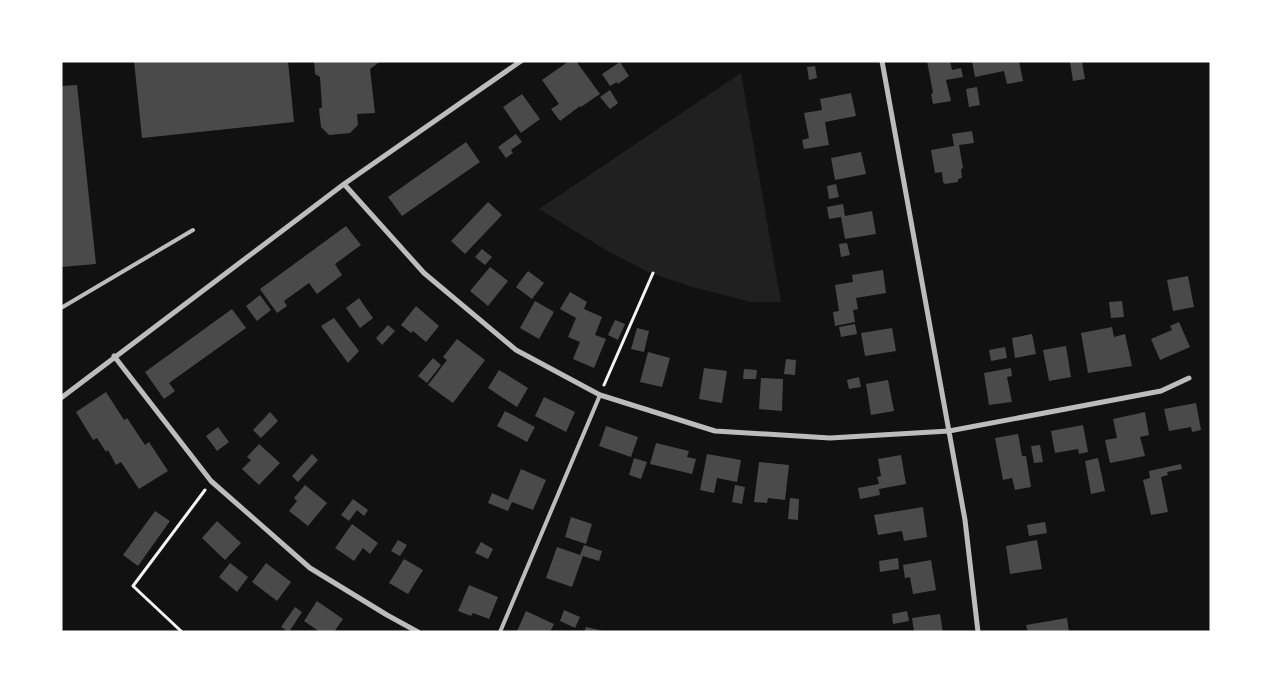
<svg xmlns="http://www.w3.org/2000/svg" width="1272" height="693" font-family="Quicksand,sans-serif">
	<style>
		.green { fill: #202020 }
		.building { fill: #4a4a4a }
		.lines { fill: none; stroke-linecap: round; stroke-linejoin: round }
		.path { stroke: #f5f5f5; stroke-width: 3 }
		.service { stroke: #bcbcbc; stroke-width: 4 }
		.minor { stroke: #bcbcbc; stroke-width: 5 }
	</style>
	<rect width="100%" height="100%" fill="#111"/>
	<path class="green" d="M741,73L781,302H751L689,286L648,272L606,250L539,209Z"/>
	<path class="building" d="M134,61H288L294,122L142,138Z
		M314,61H381L370,69L375,113L357,114L358,125L350,133L329,135L321,127L319,109L322,107L320,77L315,74Z
		M569,61H576L600,94L581,107L580,106L560,121L551,109L559,104L542,80Z
		M927,61H950L952,70L961,68L963,77L946,80L951,101L933,104L931,94L933,93Z
		M972,61H1019L1023,81L1007,84L1004,71L975,77Z
		M1082,61L1085,79L1073,81L1070,62Z
		M620,62L629,76L618,84L617,82L610,86L602,74Z
		M815,66L817,78L809,80L807,67Z
		M77,85L96,264L61,267V86Z
		M977,87L980,105L969,107L966,89Z
		M610,90L618,103L610,109L600,97Z
		M851,93L856,116L825,122L829,145L804,149L802,140L809,138L804,113L822,110L820,99Z
		M522,94L540,119L521,133L503,107Z
		M972,131L974,143L959,145L963,168L961,169L962,178L958,179V182L945,184L943,182L942,172L935,173L931,150L954,146L952,134Z
		M516,134L522,142L511,150L513,153L506,158L498,147Z
		M466,142L480,162L402,216L388,197Z
		M861,152L866,174L835,180L831,158Z
		M836,184L839,197L829,199L827,186Z
		M488,202L502,215L465,254L451,241Z
		M843,204L845,216L872,211L876,234L845,239L841,217L829,219L827,207Z
		M346,226L361,245L335,264L342,275L317,294L309,283L284,301L287,306L277,313L260,289Z
		M847,243L850,255L841,257L839,244Z
		M482,249L492,257L485,265L475,257Z
		M490,267L508,281L488,306L470,291Z
		M883,270L886,293L856,298L858,309L853,310L855,322L835,326L833,312L839,311L835,285L853,282L852,275Z
		M528,271L544,283L532,299L516,287Z
		M1188,276L1194,307L1173,311L1167,280Z
		M570,292L587,302L584,309L602,317L595,335L606,339L594,368L573,359L580,342L568,337L576,318L560,309Z
		M260,295L271,310L257,321L246,306Z
		M359,298L373,318L360,328L346,308Z
		M535,301L554,312L539,339L520,328Z
		M1122,301L1124,317L1111,318L1109,302Z
		M416,306L439,326L426,342L413,331L411,333L401,325Z
		M232,309L246,328L169,383L175,391L164,399L145,372Z
		M334,318L359,351L348,363L321,326Z
		M615,320L625,324L618,340L608,335Z
		M1179,322L1190,347L1160,360L1151,339L1172,330L1170,326Z
		M855,324L857,334L841,337L839,327Z
		M388,325L395,331L382,345L376,338Z
		M1112,327L1114,337L1125,334L1132,366L1088,373L1081,333Z
		M637,328L649,331L644,352L631,349Z
		M892,328L896,351L865,356L861,333Z
		M1032,334L1036,354L1015,358L1012,338Z
		M457,339L485,360L453,403L428,385L447,360L443,357Z
		M1066,346L1071,377L1049,381L1043,350Z
		M1005,347L1007,358L991,361L989,350Z
		M648,352L670,358L662,387L640,382Z
		M433,358L441,365L427,383L418,376Z
		M786,359L796,360L795,375L784,374Z
		M704,368L727,371L722,403L699,399Z
		M1011,368L1012,376L1007,377L1012,402L989,405L984,373Z
		M744,369L757,370L756,379H743Z
		M499,370L528,388L517,407L488,388Z
		M859,377L861,387L849,389L847,380Z
		M761,378L783,379L782,411L759,409Z
		M888,380L894,411L871,415L866,384Z
		M106,392L124,420L127,418L145,445L149,442L168,471L139,489L121,462L116,465L108,450L106,452L97,438L93,440L76,412Z
		M544,397L575,412L566,432L535,416Z
		M1196,403L1201,430L1192,432L1191,427L1169,431L1164,409Z
		M505,411L535,427L527,442L497,426Z
		M270,412L278,421L261,438L253,430Z
		M1145,412L1149,435L1140,437L1145,456L1110,463L1105,440L1117,438L1113,419Z
		M1083,425L1088,452L1079,454L1078,449L1055,453L1051,431Z
		M606,426L638,437L631,457L599,446Z
		M218,427L229,442L217,451L206,436Z
		M1018,434L1022,456H1026L1031,487L1015,490L1012,478L1003,480L995,438Z
		M656,443L689,451L687,457L696,459L692,474L650,464Z
		M259,444L280,463L259,485L242,469L251,460L247,457Z
		M1040,445L1043,462L1034,463L1031,446Z
		M312,454L318,460L298,482L292,476Z
		M707,454L741,460L737,482L717,478L714,493L700,490Z
		M901,455L906,484L879,489L880,495L860,499L858,488L879,484L877,477L881,476L878,459Z
		M634,458L647,462L641,479L629,475Z
		M1098,458L1105,491L1091,494L1085,461Z
		M759,462L789,465L785,500L768,498L767,503L754,502Z
		M1181,464L1182,469L1167,472L1168,475L1161,477L1168,512L1151,515L1143,480L1150,478L1149,471Z
		M521,469L546,480L533,510L512,502L508,511L488,503L492,493L508,500Z
		M305,485L327,503L308,526L289,511L297,501L294,498Z
		M735,485L745,487L742,504L732,502Z
		M790,498L799,499L798,520L788,519Z
		M353,499L368,510L364,516L357,510L349,521L341,515Z
		M923,507L927,537L904,541L902,531L878,535L874,515Z
		M155,511L170,521L138,566L123,555Z
		M571,517L592,524L586,544L565,537Z
		M217,521L241,543L225,560L202,538Z
		M1045,522L1047,533L1029,536L1027,525Z
		M352,524L378,543L370,554L363,548L354,561L335,548Z
		M398,540L407,545L400,556L391,551Z
		M1037,540L1042,569L1010,574L1006,546Z
		M481,542L493,549L488,559L475,553Z
		M584,545L602,551L599,561L583,556L572,587L546,578L557,547L580,555Z
		M898,558L899,569L880,572L879,561Z
		M404,559L423,570L408,594L389,583Z
		M931,560L936,590L913,594L910,577L905,578L903,565Z
		M230,563L248,577L237,592L219,577Z
		M266,563L291,582L277,601L252,582Z
		M469,585L498,597L489,619L473,613L471,616L458,611Z
		M317,601L343,619L334,632H320L304,621Z
		M295,607L302,612L289,632L281,627Z
		M564,610L580,617L575,628L560,621Z
		M526,611L554,624L550,632L517,631Z
		M907,611L909,621L893,624L892,614Z
		M940,614L943,632H914L912,618Z
		M1067,618L1069,632H1028L1026,625Z
		M586,627L603,631V632H584Z"/>
	<g class="lines">
		<path class="path" d="M604,385L653,273
			M182,632L133,586L205,490"/>
		<path class="service" d="M61,308L193,230
			M500,632L600,395"/>
		<path class="minor" d="M882,61L965,520L978,632
			M344,184L424,273L516,350L600,395L715,431L830,438L949,431L1161,391L1189,378
			M114,356L211,481L310,568L387,615L418,632
			M61,398L344,184L521,61"/>
	</g>
	<rect width="1272" height="693" fill="none" stroke="#ffffff" stroke-width="125"/>
</svg>
